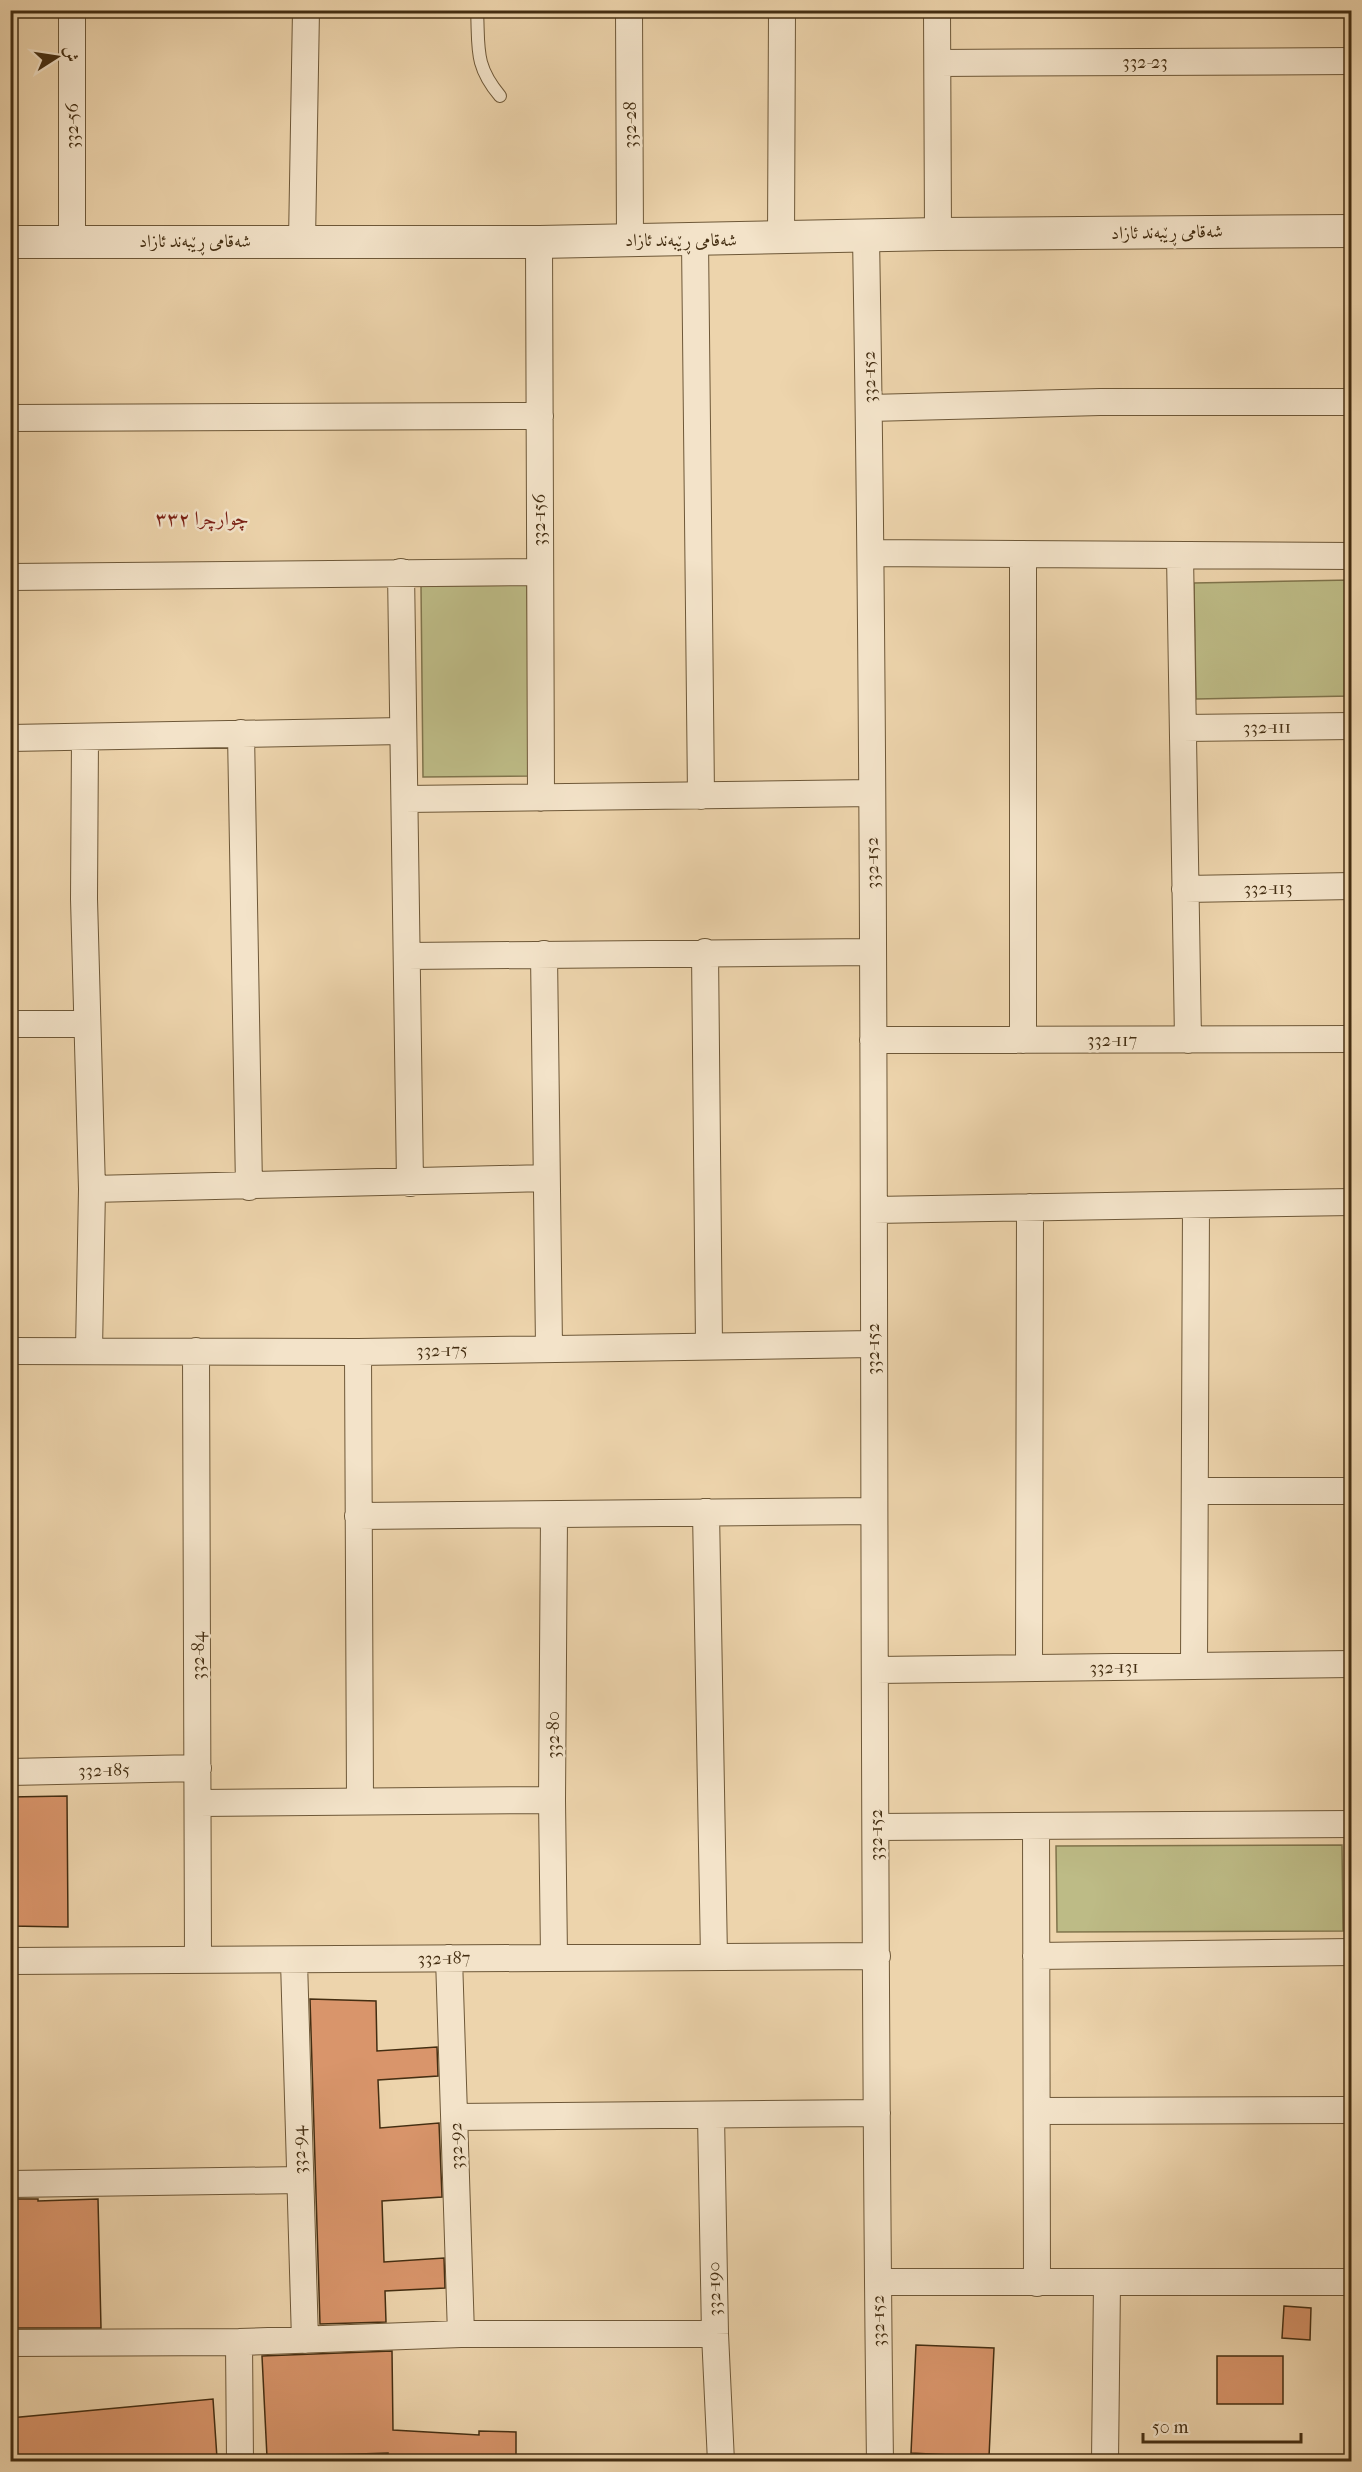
<svg xmlns="http://www.w3.org/2000/svg" width="1362" height="2472" font-family="'IM FELL French Canon',Amiri,serif">
	<style>
		.green { fill: #bdbb86; stroke: #80744c; stroke-width: 1.5 }
		.building { fill: #d9956b; stroke: #442e12; stroke-width: 1.5 }
		.lines { fill: none; stroke-linecap: round; stroke-linejoin: round }
		.service-casing { stroke: #6e5838; stroke-width: 14 }
		.minor-casing { stroke: #6e5838; stroke-width: 28 }
		.tertiary-casing { stroke: #6e5838; stroke-width: 34 }
		.service { stroke: #f3e3c9; stroke-width: 12 }
		.minor { stroke: #f3e3c9; stroke-width: 26 }
		.tertiary { stroke: #f3e3c9; stroke-width: 32 }
		.labels { text-anchor: middle; stroke-width: 5; stroke-linejoin: round; paint-order: stroke }
		.street-label { font-size: 18px; fill: #442e12; stroke: #f3e3c9 }
		.neighbourhood-label { font-size: 20px; fill: #7a1f14; stroke: #f3e3c9 }
	</style>
	<rect width="100%" height="100%" fill="#edd4ac"/>
	<filter id="stains"><feTurbulence type="fractalNoise" baseFrequency=".00333" numOctaves="4"/><feColorMatrix values="0 0 0 0 .2 0 0 0 0 .09 0 0 0 0 .02 0 0 0 .5 -.17"/></filter>
	<radialGradient id="worn" r=".72"><stop offset=".6" stop-color="#630" stop-opacity="0"/><stop offset="1" stop-color="#630" stop-opacity=".3"/></radialGradient>
	<path class="green" d="M1351,580V696L1196,699L1194,583Z
		M527,585L530,776L423,777L421,586Z
		M1342,1845L1343,1931L1057,1932L1056,1846Z"/>
	<path class="building" d="M67,1796L68,1927L10,1926V1797Z
		M310,1999L376,2001L377,2051L437,2047L438,2076L378,2080L380,2128L439,2123L442,2197L382,2201L384,2262L444,2258L445,2288L385,2291L386,2322L320,2324Z
		M10,2199H38V2201L98,2199L101,2328H10Z
		M1284,2306L1311,2308L1310,2340L1282,2338Z
		M916,2345L994,2348L989,2457L911,2453Z
		M392,2351L393,2430L479,2435V2431L516,2432V2462H388V2453L267,2457L262,2356Z
		M1217,2356H1283V2404H1217Z
		M213,2399L217,2458L166,2462H10V2418Z"/>
	<g class="lines">
		<g class="service-casing">
			<path id="service" d="M477,10C479,48 474,65 500,96"/>
		</g>
		<g class="minor-casing">
			<path id="minor" d="M629,10L630,240
				M937,10L938,234
				M938,63L1352,61
				M866,237C879,978 870,1720 880,2462
				M781,239L782,10
				M72,241V10
				M302,241L306,10
				M695,241L701,796
				M539,242L541,798
				M869,408L1100,402H1352
				M10,418L540,416
				M871,553L1352,556
				M1023,554V1040
				M1180,555L1188,1040
				M401,572L410,1183
				M10,577L539,572
				M1183,728L1352,726
				M241,733L249,1187
				M85,737L84,899L92,1189L89,1350
				M10,738L402,731
				M405,799L872,793
				M1185,889L1352,886
				M705,952L709,1345
				M544,954L549,1347
				M407,956L873,952
				M10,1024H86
				M873,1040L1352,1039
				M92,1189L546,1178
				M874,1210L1352,1202
				M10,1351L358,1352L873,1344
				M196,1351L198,1960
				M358,1352L360,1801
				M1195,1491H1352
				M706,1512L714,1957
				M554,1515L552,1800L554,1956
				M358,1516L874,1511
				M1194,1666L1196,1205
				M1029,1668L1030,1207
				M876,1670L1352,1664
				M10,1772L198,1768
				M199,1803L552,1800
				M1036,1826L1037,2283
				M876,1827L1352,1824
				M1036,1956L1352,1952
				M449,1958L461,2334
				M10,1961L877,1956
				M294,1961L305,2340
				M1037,2111L1352,2110
				M711,2116L715,2334L721,2462
				M455,2117L877,2113
				M10,2184L300,2180
				M878,2282H1352
				M239,2342L240,2462
				M10,2343L239,2342L461,2334H715
				M1105,2462L1107,2283"/>
		</g>
		<g class="tertiary-casing">
			<path id="tertiary" d="M10,242H539L938,234L1352,231"/>
		</g>
		<use href="#service" class="service"/>
		<use href="#minor" class="minor"/>
		<use href="#tertiary" class="tertiary"/>
	</g>
	<g class="labels">
		<g class="street-label">
			<text x="1145" y="68">332-23</text>
			<text transform="translate(630 125) rotate(-90)" y="6">332-28</text>
			<text transform="translate(72 126) rotate(-90)" y="6">332-56</text>
			<text transform="translate(1167 232) rotate(-1)" y="6">شەقامی ڕێبەند ئازاد</text>
			<text x="681" y="246">شەقامی ڕێبەند ئازاد</text>
			<text x="195" y="247">شەقامی ڕێبەند ئازاد</text>
			<text transform="translate(869 377) rotate(-91)" y="6">332-152</text>
			<text transform="translate(539 520) rotate(-90)" y="6">332-156</text>
			<text transform="translate(1267 727) rotate(-1)" y="6">332-111</text>
			<text transform="translate(872 863) rotate(-91)" y="6">332-152</text>
			<text transform="translate(1268 888) rotate(-1)" y="6">332-113</text>
			<text x="1112" y="1046">332-117</text>
			<text transform="translate(873 1349) rotate(-90)" y="6">332-152</text>
			<text transform="translate(442 1350) rotate(-1)" y="6">332-175</text>
			<text transform="translate(198 1656) rotate(-90)" y="6">332-84</text>
			<text transform="translate(1114 1667) rotate(-1)" y="6">332-131</text>
			<text transform="translate(553 1735) rotate(-90)" y="6">332-80</text>
			<text transform="translate(104 1770) rotate(-1)" y="6">332-185</text>
			<text transform="translate(876 1835) rotate(-90)" y="6">332-152</text>
			<text transform="translate(444 1958) rotate(-1)" y="6">332-187</text>
			<text transform="translate(456 2146) rotate(-92)" y="6">332-92</text>
			<text transform="translate(299 2150) rotate(-92)" y="6">332-94</text>
			<text transform="translate(714 2289) rotate(-91)" y="6">332-190</text>
			<text transform="translate(878 2321) rotate(-91)" y="6">332-152</text>
		</g>
		<g class="neighbourhood-label">
			<text x="202" y="525">چوارچرا ٣٣٢</text>
		</g>
	</g>
	<rect width="1362" height="2472" fill="none" stroke="#edd4ac" stroke-width="36"/>
	<rect x="12" y="12" width="1338" height="2448" fill="none" stroke="#442e12" stroke-width="3"/>
	<rect x="18" y="18" width="1326" height="2436" fill="none" stroke="#442e12" stroke-width="1.5"/>
	<g transform="translate(57 57) rotate(78)" stroke="#f3e3c9" stroke-width="4.5" paint-order="stroke">
	<path d="M0-4.5L10 22L0 15L-10 22Z" fill="#442e12"/>
	<text y="-9" font-size="16" font-weight="bold" text-anchor="middle" fill="#442e12">ش</text>
	</g>
	<path d="M1143 2433v9h158v-9" fill="none" stroke="#442e12" stroke-width="3"/>
	<text x="1152" y="2433" font-size="18" fill="#442e12" stroke="#f3e3c9" stroke-width="4.5" paint-order="stroke">50 m</text>
	<rect width="100%" height="100%" filter="url(#stains)"/>
	<rect width="100%" height="100%" fill="url(#worn)"/>
</svg>
